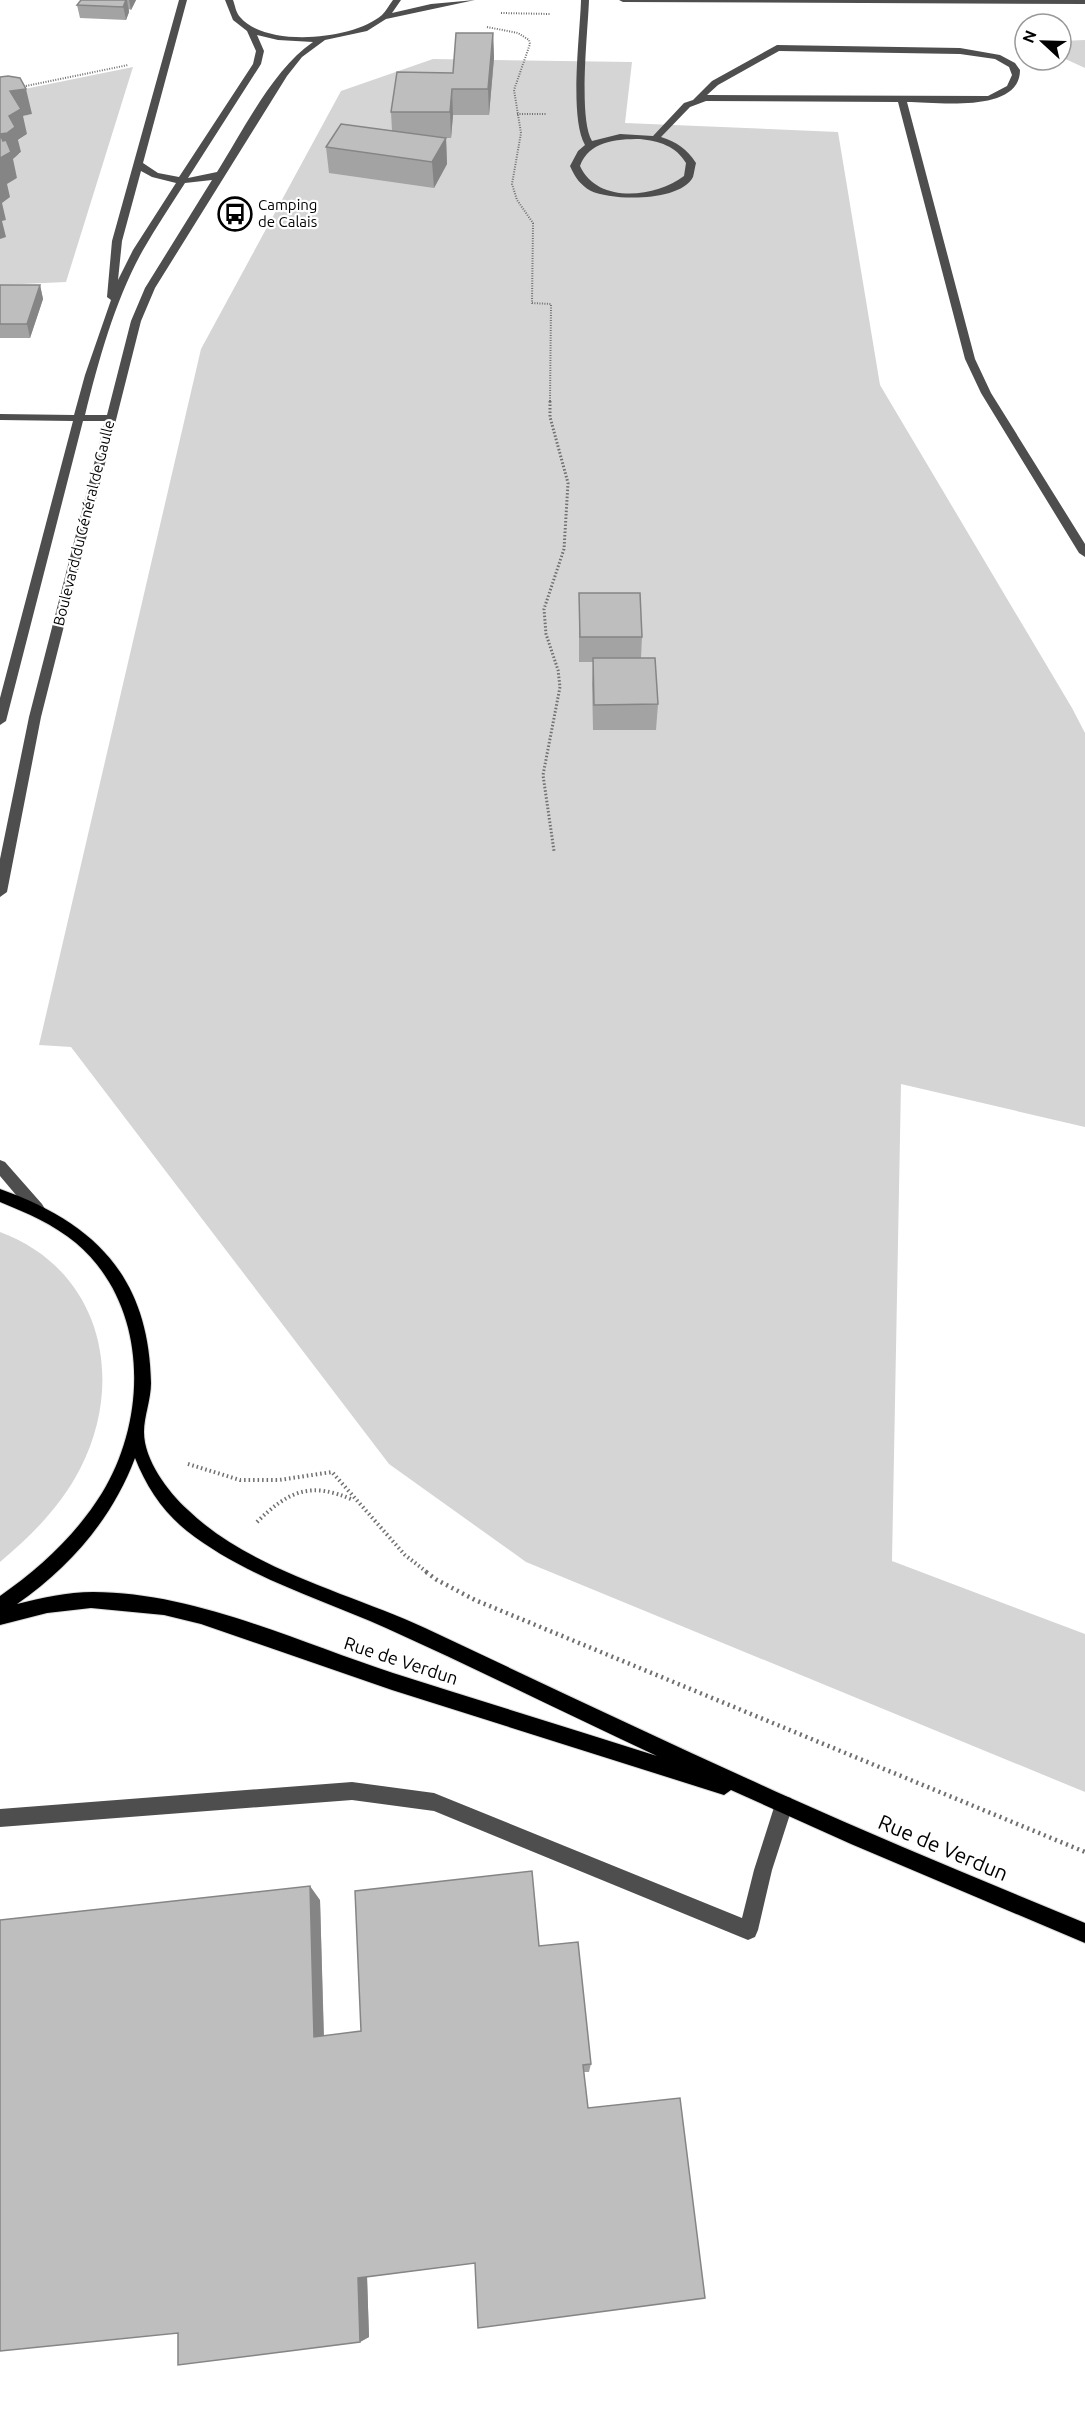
<svg xmlns="http://www.w3.org/2000/svg" width="1085" height="2412" font-family="Ubuntu,sans-serif">
	<style>
		.green { fill: #d5d5d5 }
		.lines { fill: none; stroke-linecap: round; stroke-linejoin: round }
		.major-casing { stroke: #dbdbdb; stroke-width: 2 }
		.path-far3 { stroke: #707070; stroke-width: 2; stroke-dasharray: 1 1.5; stroke-linecap: butt }
		.path-far2 { stroke: #707070; stroke-width: 3; stroke-dasharray: 1.5 2; stroke-linecap: butt }
		.path-far1 { stroke: #707070; stroke-width: 4; stroke-dasharray: 1.5 3; stroke-linecap: butt }
		.path { stroke: #707070; stroke-width: 4.5; stroke-dasharray: 2 4; stroke-linecap: butt }
		.minor { fill: #4e4e4e; fill-rule: evenodd }
		.major { fill: #000; fill-rule: evenodd }
		.wall { fill: #a3a3a3 }
		.shaded-wall { fill: #858585 }
		.building { fill: #bebebe; stroke: #858585; stroke-width: 1.5 }
		.labels { text-anchor: middle; stroke-width: 4.5; stroke-linejoin: round; paint-order: stroke }
		.far-poi-label { font-size: 15px; fill: #000; stroke: #fff; text-anchor: start }
		.far-street-label { font-size: 15px; fill: #000; stroke: #fff }
		.street-label { font-size: 18px; fill: #000; stroke: #fff }
		.near-street-label { font-size: 21px; fill: #000; stroke: #fff }
	</style>
	<rect width="100%" height="100%" fill="#fff"/>
	<path class="green" d="M1085,40V68L1061,57V41Z
		M433,59L632,62L625,123L838,132L880,385L1072,708L1085,733V1127L901,1084L892,1561L1085,1634V1792L526,1562L389,1464L71,1047L39,1045L201,349L341,91Z
		M133,67L66,282L0,285V221L6,220L0,205L4,185L17,178L7,160L21,153L16,142L27,134L17,117L32,114L0,94Z
		M0,1232C100,1269 127,1378 80,1469C61,1506 32,1535 0,1562Z"/>
	<g class="lines">
		<g class="major-casing">
			<path id="major" d="M0,1189C96,1223 149,1278 151,1383C151,1400 144,1416 144,1432C144,1460 168,1492 188,1510C250,1570 349,1593 425,1628C546,1685 666,1742 788,1797C886,1841 986,1882 1085,1923V1943L851,1844L731,1790L724,1795L392,1690L201,1624L164,1615L91,1608L47,1613L0,1625V1596C40,1568 76,1535 102,1493C149,1416 148,1304 76,1243C53,1224 27,1213 0,1202ZM135,1458C146,1486 163,1512 187,1531C246,1577 318,1598 386,1628C477,1669 567,1714 657,1756C569,1728 481,1701 393,1673C298,1642 194,1592 93,1592C67,1592 42,1598 17,1604C70,1567 112,1519 135,1458Z"/>
		</g>
		<path class="path-far3" d="M501,13L550,14
			M487,27L518,33L529,40L530,44L514,90L521,133L512,184L517,200L533,223L532,303L551,304L550,403
			M21,87L128,65
			M517,114H547"/>
		<path class="path-far2" d="M550,401V417L568,483L564,549L544,609L546,634L558,670L560,687L543,775L554,851"/>
		<path class="path-far1" d="M188,1464L240,1480H279L332,1472L405,1555L428,1573
			M257,1522C288,1491 311,1481 353,1500"/>
		<path class="path" d="M426,1572L437,1580L475,1600L1085,1852"/>
		<path class="minor" d="M179,0H187L143,163L158,173L179,177L253,64L256,51L247,31L233,20L225,0H233C235,5 236,13 240,17C266,48 353,40 382,15C386,11 389,5 393,0H401L392,13L431,4L475,0L386,19L367,31L325,40L302,57L287,76L155,288L141,321L41,717L7,892L0,897V859L29,717L105,421H83L6,721L0,725V698L73,421L0,420V414L74,415L85,375L111,300L107,297L112,241ZM257,35L278,40L313,42C273,69 243,131 217,172L188,178L261,64L264,51ZM141,171L152,177L176,183L133,250L118,280L122,241ZM212,180L145,288L131,321L107,415H85C99,359 115,300 143,250C156,227 171,205 185,183Z
			M581,0H589C588,31 578,118 592,141L620,134L653,136L684,103L693,100L712,81L777,45L960,48L1000,55L1015,63L1020,70C1020,114 936,102 907,102L975,359L991,393L1085,544V557L1079,553L981,393L965,359L898,102L706,101L690,107L661,137C677,142 687,149 696,163C695,167 694,173 693,177C680,202 613,201 591,191C580,185 575,177 570,166L578,151L585,145C569,117 580,35 581,0ZM779,51L960,54L995,59L1009,67L1012,75L1007,86L988,96L707,95L718,85ZM640,139C659,141 676,146 686,163L684,176C655,198 597,204 580,166C589,141 616,139 640,139Z
			M619,0H1085V4L623,2Z
			M0,1160L5,1162L42,1204L45,1209L42,1214L37,1215L32,1214L0,1176Z
			M352,1782L434,1793L742,1918L754,1870L777,1798L784,1796L791,1798L793,1805L772,1870L758,1930L755,1937L748,1940L434,1811L352,1800L0,1827V1809Z"/>
		<use href="#major" class="major"/>
	</g>
	<path class="wall" d="M81,0H136L131,10L129,9V12L126,20L80,18L77,5Z
		M493,33L494,58L489,115H453L451,138H446L447,164L434,188L329,173L326,147L392,131L391,112L453,73Z
		M0,285H40L43,299L30,338H0Z
		M579,593L642,637L641,658L658,704L656,730H593L592,684L593,662H579Z
		M320,1900L324,2036L361,2031L539,1946L591,2064L589,2072H584L475,2263L367,2277L369,2337L360,2342L178,2333Z"/>
	<path class="shaded-wall" d="M122,0H127L129,12L126,20Z
		M129,0H136L131,10Z
		M493,33L494,58L489,115L488,89Z
		M26,89L32,114L23,116L27,134L18,140L21,152L13,159L17,178L7,184L10,197L2,203L6,220L2,221L6,237L0,239V134L9,116L10,91Z
		M452,89L453,115L451,138L450,112Z
		M446,138L447,164L434,188L432,162Z
		M40,285L43,299L30,338L27,324Z
		M310,1886L320,1900L324,2046L314,2037Z
		M367,2276L369,2337L360,2342L358,2278Z"/>
	<path class="building" d="M81,0H126L123,7L77,5Z
		M456,33H493L488,89H452L450,112H391L397,72L453,73Z
		M8,76L20,78L26,89L10,91L21,109L9,116L15,127L7,133L0,134L3,141L6,140L11,152L0,158V77Z
		M341,124L446,138L432,162L326,147Z
		M0,285H40L27,324H0Z
		M579,593H640L642,637H580Z
		M593,658H655L658,704L594,705Z
		M532,1871L539,1946L578,1942L591,2064L583,2065L588,2108L680,2098L705,2298L478,2328L475,2263L358,2278L360,2342L178,2365V2333L0,2351V1920L310,1886L314,2037L361,2031L355,1891Z"/>
	<defs>
		<g id="bus-ring" transform="scale(1.725)"><circle r="9.5" fill="#fff" stroke="#000" stroke-width="1.5"/><path d="M-5-6H5V4H4V6H2V4H-2V6H-4V4H-5ZM-3.5-4V0h7V-4ZM-3.5 1.2v1.5H-2V1.2ZM2 1.2v1.5H3.5V1.2Z" fill="#000"/></g>
	</defs>
	<g fill-rule="evenodd">
		<use href="#bus-ring" x="235" y="214"/>
	</g>
	<g class="labels">
		<g class="far-poi-label">
			<text x="258" y="210">Camping<tspan x="258" dy="17">de Calais</tspan></text>
		</g>
		<g class="far-street-label">
			<text transform="translate(84 523) rotate(-76)" y="5">Boulevard du Général de Gaulle</text>
		</g>
		<g class="street-label">
			<text transform="translate(401 1661) rotate(18)" y="6">Rue de Verdun</text>
		</g>
		<g class="near-street-label">
			<text transform="translate(943 1848) rotate(23)" y="7">Rue de Verdun</text>
		</g>
	</g>
	<g transform="translate(1043 42) rotate(292)"><circle r="28" fill="#ffffff" stroke="#999999" stroke-width="1.5"/>
	<path d="M0-4.5L10 22L0 15L-10 22Z" fill="#000000"/>
	<text y="-9" font-size="16" font-weight="bold" text-anchor="middle" fill="#000000">N</text>
	</g>
</svg>
